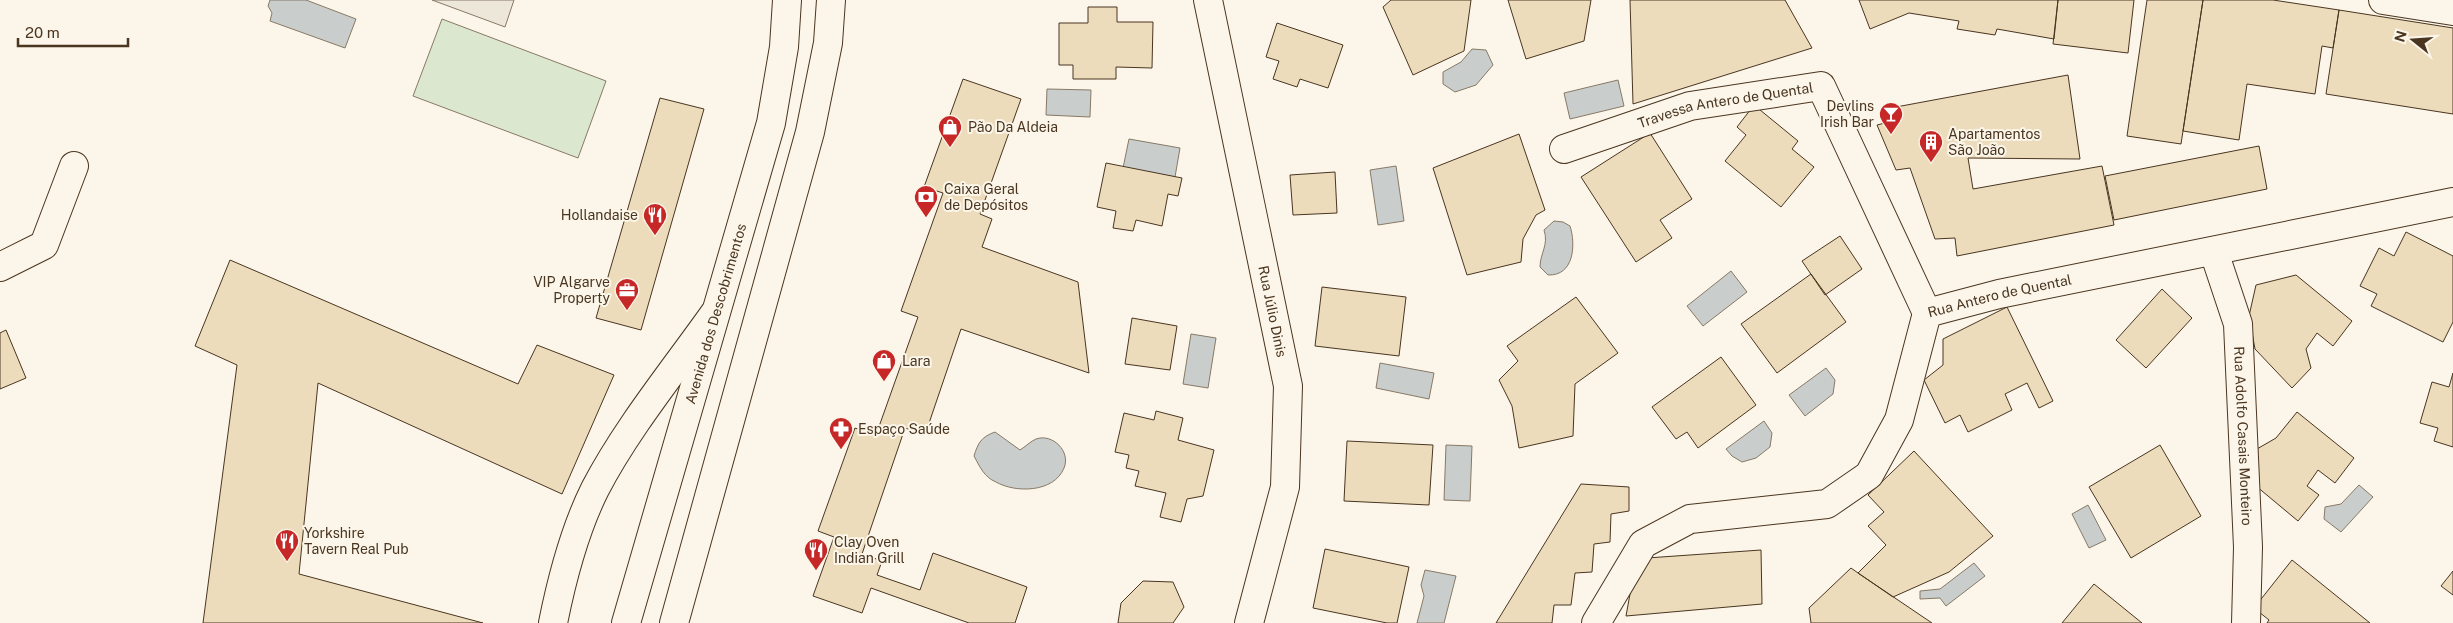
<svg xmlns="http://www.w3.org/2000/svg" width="2453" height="623" font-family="'Public Sans',sans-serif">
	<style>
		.green { fill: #dce7d0; stroke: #887966 }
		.parking { fill: #ede7d9; stroke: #887966 }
		.water { fill: #c9cecd; stroke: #887966 }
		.building { fill: #ecdcbc; stroke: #4a3520 }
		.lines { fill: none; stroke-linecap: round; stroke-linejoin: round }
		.minor-casing { stroke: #4a3520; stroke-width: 30 }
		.secondary-casing { stroke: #4a3520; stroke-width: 30 }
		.minor { stroke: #fbf6e9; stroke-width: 28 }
		.secondary { stroke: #fbf6e9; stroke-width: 28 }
		.labels { text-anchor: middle; stroke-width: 4; stroke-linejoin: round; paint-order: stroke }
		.street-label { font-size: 14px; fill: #4a3520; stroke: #fbf6e9 }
		.poi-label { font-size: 14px; fill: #4a3520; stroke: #fbf6e9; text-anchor: start }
	</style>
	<rect width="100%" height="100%" fill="#fbf6e9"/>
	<path class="green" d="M442,19L606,81L578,158L413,96Z"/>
	<path class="parking" d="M432,0H514L505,27Z"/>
	<path class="water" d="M270,0H306L356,19L345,48L270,21L272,13L268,6Z
		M1472,49L1486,50L1493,65L1476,85L1455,92L1443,84V72L1461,62Z
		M1618,80L1624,106L1570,119L1564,93Z
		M1047,89L1091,90L1090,117L1046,115Z
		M1129,139L1180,148L1175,177L1123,168Z
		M1396,166L1404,221L1378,225L1370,170Z
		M1554,221L1563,222L1570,226C1576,245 1574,276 1548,275L1540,267C1540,253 1549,245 1544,230Z
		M1731,271L1747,292L1703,326L1687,306Z
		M1191,334L1216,338L1208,388L1183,384Z
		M1380,363L1434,373L1429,399L1376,388Z
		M1826,368L1835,380L1833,394L1805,416L1789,395Z
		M1764,421L1772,433L1770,447L1756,458L1742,462L1732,456L1726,449Z
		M995,432L1020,450C1025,447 1031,441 1036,439C1053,433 1071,452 1064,468C1054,493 1015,493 996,482C984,477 980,467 974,456C978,443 981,437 995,432Z
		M1446,445L1472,446L1470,501L1444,500Z
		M2359,485L2373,497L2341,532L2324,519L2325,507L2341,504Z
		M2088,505L2106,540L2089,548L2072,514Z
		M1974,563L1985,576L1946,606L1940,598L1920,599V591L1940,589Z
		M1425,570L1456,576L1444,623H1417L1424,596L1421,585Z"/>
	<path class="building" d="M1391,0H1471L1464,51L1413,75L1383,7Z
		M1508,0H1591L1584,41L1526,59Z
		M1630,0H1785L1812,48L1633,104Z
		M1859,0H2058L2054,39L1997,29L1995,35L1957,29L1959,21L1909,13L1870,29Z
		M2058,0H2134L2128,53L2053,44Z
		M2147,0H2203L2181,144L2127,136Z
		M2203,0H2273L2339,10L2333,48L2322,46L2315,94L2247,84L2239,140L2183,131Z
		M1088,7H1117V22H1153L1152,68L1116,67V79H1073V65H1059V23H1088Z
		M2339,10L2453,28V114L2326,94Z
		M1277,23L1343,45L1328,88L1300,79L1297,87L1273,79L1279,61L1266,57Z
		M2068,75L2080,159L1968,158L1973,189L2102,166L2114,225L1957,256L1955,238L1935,239L1910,168L1896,170L1877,125L1901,119L1896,107Z
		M963,79L1021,99L980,214L992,219L982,247L1078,282L1089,373L961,329L925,435L905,428L862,554L882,561L877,575L920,590L933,553L1027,587L1015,623H969L871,588L862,613L813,596L834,537L818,531L855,428L876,435L918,317L901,311L943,193L924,187Z
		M660,98L704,109L641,330L596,318Z
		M1754,105L1798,141L1792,149L1814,167L1781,207L1725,161L1746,135L1737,127Z
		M1650,133L1692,199L1660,220L1672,238L1636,262L1581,177Z
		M1519,134L1545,210L1536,215L1523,239L1521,262L1467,275L1433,168Z
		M2259,146L2267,189L2114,220L2105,176Z
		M1106,163L1182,178L1178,196L1168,194L1162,226L1136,220L1133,231L1113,228L1116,211L1097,207Z
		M1335,172L1337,213L1293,215L1290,175Z
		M2406,232L2453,256V322L2443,342L2371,306L2377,294L2360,286L2379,248L2394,256Z
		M1840,236L1862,269L1825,295L1802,261Z
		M230,260L518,384L537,345L614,375L562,494L318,383L299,574L483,623H203L237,365L195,346Z
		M1811,274L1846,322L1777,373L1741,324Z
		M2296,275L2352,321L2333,346L2317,333L2306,349L2311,368L2292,388L2255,349L2249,316L2256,285Z
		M1322,287L1406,297L1399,356L1315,346Z
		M2162,289L2192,318L2146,368L2116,340Z
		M1576,297L1618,353L1575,384L1573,436L1519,448L1512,406L1499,380L1518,361L1507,346Z
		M2007,307L2053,401L2039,408L2027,383L2005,394L2012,410L1968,432L1960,415L1945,423L1924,380L1943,365V339Z
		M1132,318L1177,326L1170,370L1125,364Z
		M6,330L26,378L0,389V333Z
		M1721,357L1756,405L1698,448L1687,432L1676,439L1652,407Z
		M2453,373V447L2434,441L2438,428L2420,423L2432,382L2449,387Z
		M1156,411L1183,418L1178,440L1214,450L1203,496L1187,499L1181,522L1160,517L1166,493L1135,486L1139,471L1126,468L1129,455L1115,452L1124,413L1154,420Z
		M2297,412L2354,458L2335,483L2318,470L2307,486L2319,495L2298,521L2256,486L2250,453L2276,438Z
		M1347,441L1433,445L1429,505L1344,501Z
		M2160,445L2201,516L2131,558L2089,487Z
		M1914,451L1993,536L1949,572L1893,597L1858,573L1886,545L1868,526L1884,512L1868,495Z
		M1581,484L1629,487V511L1611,514L1610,542L1594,544L1592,572L1575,573L1571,605H1554L1552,623H1496Z
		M1325,549L1409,567L1397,623H1387L1313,608Z
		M1761,550L1762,604L1626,616L1634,572L1647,558Z
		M2292,560L2370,623H2267L2269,620L2254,608Z
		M1851,568L1858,573L1932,623H1811L1809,608Z
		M2453,571V595L2441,586Z
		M1143,581L1173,582L1184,607L1173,623H1118L1121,603Z
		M2094,584L2142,623H2062Z"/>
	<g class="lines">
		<g class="minor-casing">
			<g id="minor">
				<path id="s1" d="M1208,0L1288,386L1285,487L1249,623"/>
				<path d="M2383,0L2453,11"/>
				<path id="s2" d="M1564,149L1690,106L1821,86L1927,313"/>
				<path id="s3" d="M2214,252L2238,324L2248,547L2246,623"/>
				<path d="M0,267L44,245L74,166"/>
				<path d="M553,623C562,578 574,531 595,489C626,429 675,369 714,314"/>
				<path id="s4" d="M1596,623L1643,544L1690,519L1827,504L1869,475L1899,420L1927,313L1999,294L2453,202"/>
			</g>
		</g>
		<g class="secondary-casing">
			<g id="secondary">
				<path id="s5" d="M626,623L771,123L784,47L787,0"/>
				<path d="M674,623L810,132L828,43L831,0"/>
			</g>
		</g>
		<use href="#minor" class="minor"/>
		<use href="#secondary" class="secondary"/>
	</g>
	<defs>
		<g id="bar-pin" transform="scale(1.25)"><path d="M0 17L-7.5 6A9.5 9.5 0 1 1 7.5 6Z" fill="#c62828" stroke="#fbf6e9"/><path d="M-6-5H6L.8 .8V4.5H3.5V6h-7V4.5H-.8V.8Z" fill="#fff"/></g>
		<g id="shop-pin" transform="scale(1.25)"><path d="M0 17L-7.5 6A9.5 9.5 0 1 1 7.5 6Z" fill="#c62828" stroke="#fbf6e9"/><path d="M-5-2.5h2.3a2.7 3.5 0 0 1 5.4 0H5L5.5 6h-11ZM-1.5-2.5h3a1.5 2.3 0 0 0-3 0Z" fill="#fff"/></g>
		<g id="building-pin" transform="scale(1.25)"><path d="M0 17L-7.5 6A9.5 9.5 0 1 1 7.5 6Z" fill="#c62828" stroke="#fbf6e9"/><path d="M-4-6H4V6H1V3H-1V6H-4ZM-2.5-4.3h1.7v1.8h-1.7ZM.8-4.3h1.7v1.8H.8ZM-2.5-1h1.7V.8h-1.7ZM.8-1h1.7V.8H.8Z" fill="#fff"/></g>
		<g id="bank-pin" transform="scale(1.25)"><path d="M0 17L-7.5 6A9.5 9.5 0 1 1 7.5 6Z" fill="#c62828" stroke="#fbf6e9"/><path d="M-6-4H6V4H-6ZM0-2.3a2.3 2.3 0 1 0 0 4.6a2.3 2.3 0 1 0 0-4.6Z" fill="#fff"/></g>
		<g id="restaurant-pin" transform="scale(1.25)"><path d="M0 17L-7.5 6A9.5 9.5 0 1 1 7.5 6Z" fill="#c62828" stroke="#fbf6e9"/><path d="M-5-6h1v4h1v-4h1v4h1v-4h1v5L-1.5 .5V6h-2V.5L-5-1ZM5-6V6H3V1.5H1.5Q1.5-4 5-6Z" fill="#fff"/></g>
		<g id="office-pin" transform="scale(1.25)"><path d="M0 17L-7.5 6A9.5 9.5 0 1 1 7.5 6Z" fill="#c62828" stroke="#fbf6e9"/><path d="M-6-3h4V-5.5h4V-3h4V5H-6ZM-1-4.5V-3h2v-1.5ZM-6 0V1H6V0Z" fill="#fff"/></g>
		<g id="pharmacy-pin" transform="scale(1.25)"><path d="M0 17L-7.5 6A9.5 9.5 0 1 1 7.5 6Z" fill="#c62828" stroke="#fbf6e9"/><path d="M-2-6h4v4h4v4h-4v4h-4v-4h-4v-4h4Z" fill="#fff"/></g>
	</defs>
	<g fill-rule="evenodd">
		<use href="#bar-pin" x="1891" y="114"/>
		<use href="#shop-pin" x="950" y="127"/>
		<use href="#building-pin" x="1931" y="142"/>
		<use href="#bank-pin" x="926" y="197"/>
		<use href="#restaurant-pin" x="655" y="215"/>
		<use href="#office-pin" x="627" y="290"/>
		<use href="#shop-pin" x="884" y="361"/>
		<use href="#pharmacy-pin" x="841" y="429"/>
		<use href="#restaurant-pin" x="287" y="541"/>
		<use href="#restaurant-pin" x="816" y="550"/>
	</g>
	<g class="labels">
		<g class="street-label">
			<text dy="5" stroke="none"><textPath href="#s2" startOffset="168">Travessa Antero de Quental</textPath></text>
			<text dy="5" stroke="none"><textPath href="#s4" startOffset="582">Rua Antero de Quental</textPath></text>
			<text dy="5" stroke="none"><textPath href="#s1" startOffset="318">Rua Júlio Dinis</textPath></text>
			<text dy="5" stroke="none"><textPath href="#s5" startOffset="322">Avenida dos Descobrimentos</textPath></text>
			<text dy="5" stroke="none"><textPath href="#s3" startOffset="188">Rua Adolfo Casais Monteiro</textPath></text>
		</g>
		<g class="poi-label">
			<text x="1874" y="111" text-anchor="end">Devlins<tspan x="1874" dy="16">Irish Bar</tspan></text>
			<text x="968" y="132">Pão Da Aldeia</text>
			<text x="1948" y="139">Apartamentos<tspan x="1948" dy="16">São João</tspan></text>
			<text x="944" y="194">Caixa Geral<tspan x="944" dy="16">de Depósitos</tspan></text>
			<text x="638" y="220" text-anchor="end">Hollandaise</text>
			<text x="610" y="287" text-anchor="end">VIP Algarve<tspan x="610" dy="16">Property</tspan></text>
			<text x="902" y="366">Lara</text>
			<text x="858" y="434">Espaço Saúde</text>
			<text x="304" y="538">Yorkshire<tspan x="304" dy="16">Tavern Real Pub</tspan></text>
			<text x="834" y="547">Clay Oven<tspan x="834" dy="16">Indian Grill</tspan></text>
		</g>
	</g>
	<g transform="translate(2413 40) rotate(287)" stroke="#fbf6e9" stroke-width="4" paint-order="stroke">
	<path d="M0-4L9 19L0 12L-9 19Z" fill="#4a3520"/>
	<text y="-8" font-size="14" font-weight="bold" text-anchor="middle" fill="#4a3520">N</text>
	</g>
	<path d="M18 38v8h110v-8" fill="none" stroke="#4a3520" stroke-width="2.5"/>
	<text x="25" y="38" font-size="15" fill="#4a3520" stroke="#fbf6e9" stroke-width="4" paint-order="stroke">20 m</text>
</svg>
